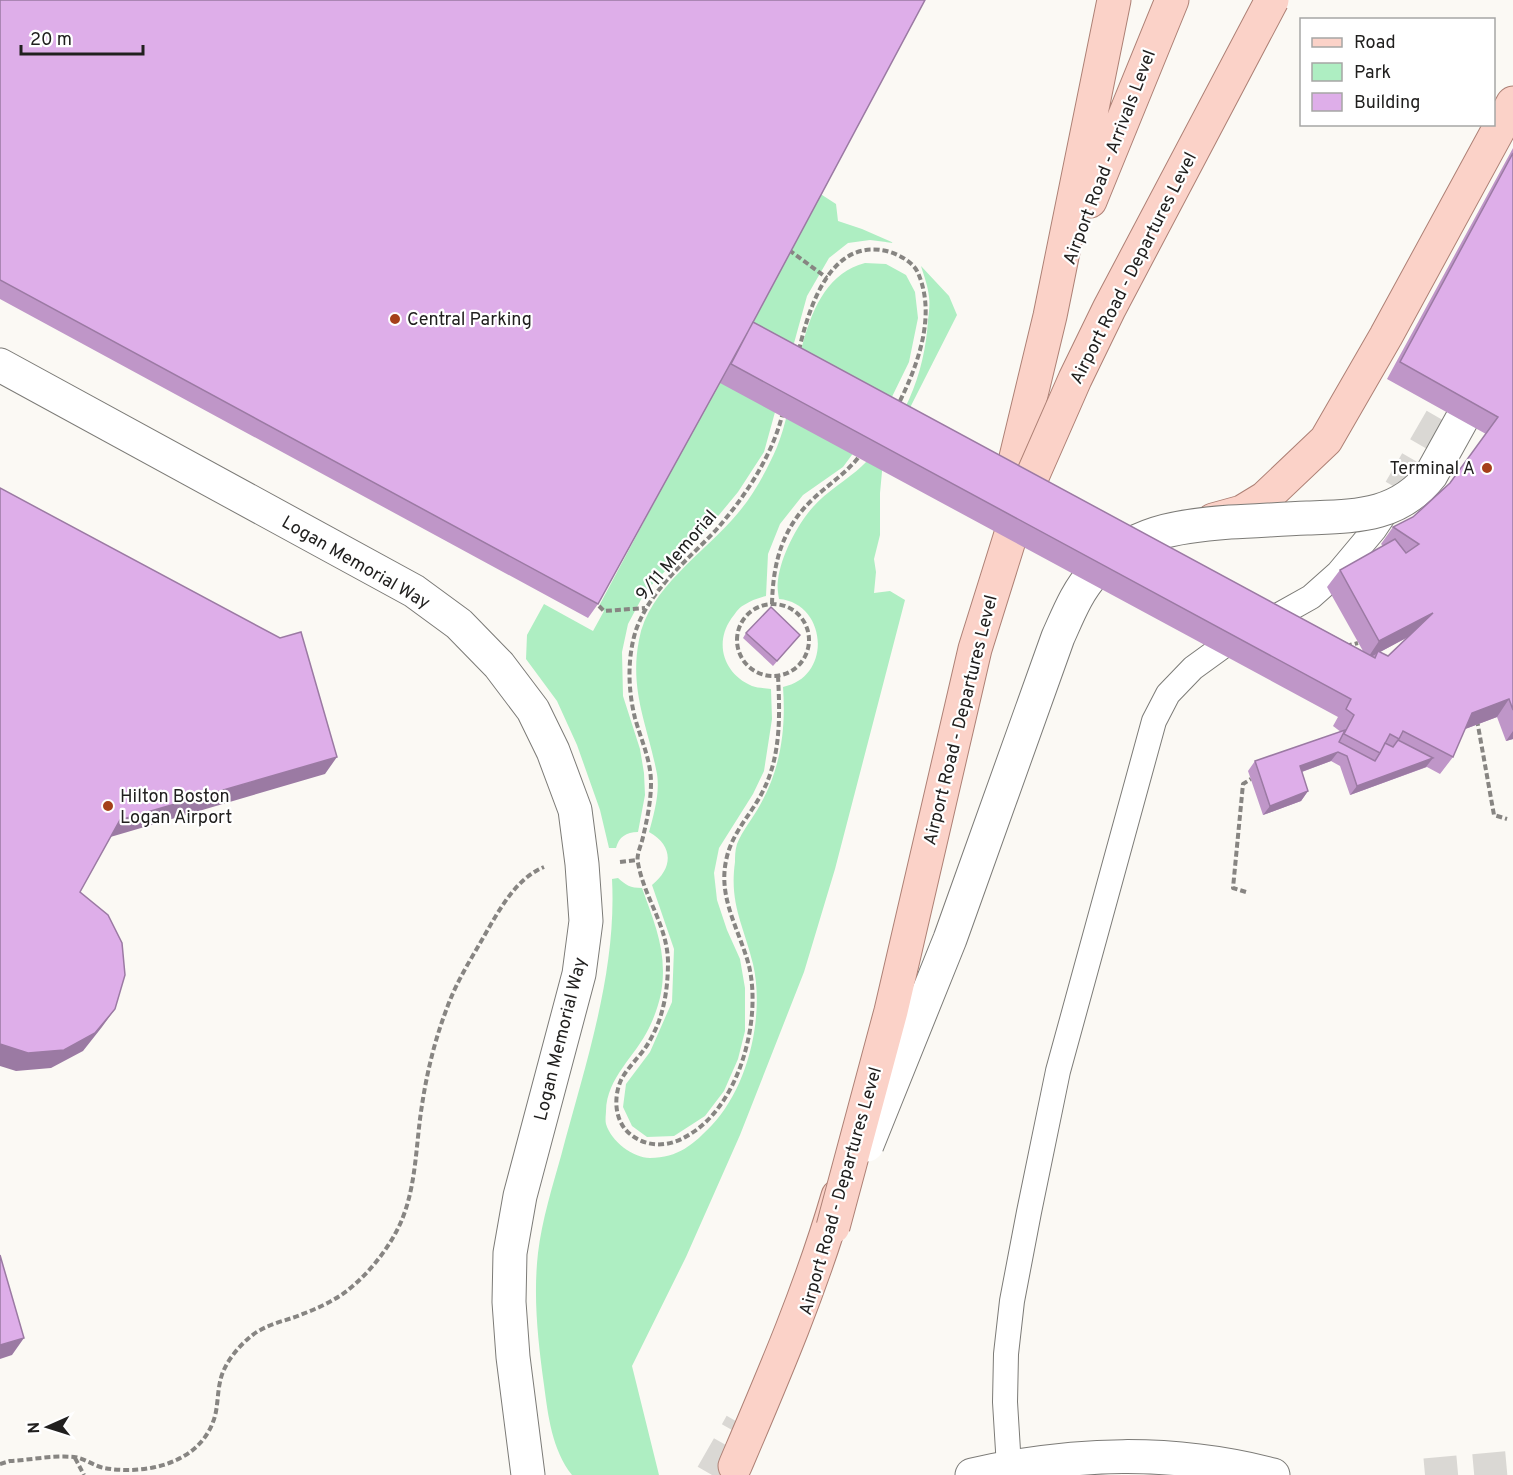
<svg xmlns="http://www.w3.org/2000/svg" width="1513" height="1475" font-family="Overpass,sans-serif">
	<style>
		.green { fill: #aeeec2 }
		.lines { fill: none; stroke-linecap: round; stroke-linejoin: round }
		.secondary-tunnel { stroke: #dad8d4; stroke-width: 33; stroke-dasharray: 33 16; stroke-linecap: butt }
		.highway-tunnel { stroke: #dad8d4; stroke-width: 33; stroke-dasharray: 33 16; stroke-linecap: butt }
		.lane-casing { stroke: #7c7b77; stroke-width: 26 }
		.street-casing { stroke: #7c7b77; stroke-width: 35 }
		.secondary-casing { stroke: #7c7b77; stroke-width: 35 }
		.primary-casing { stroke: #ad8075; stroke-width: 35 }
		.path { stroke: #878582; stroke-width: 4; stroke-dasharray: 6 3; stroke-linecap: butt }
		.lane { stroke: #fff; stroke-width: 24 }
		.street { stroke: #fff; stroke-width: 33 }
		.secondary { stroke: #fff; stroke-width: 33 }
		.primary { stroke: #fbd2c8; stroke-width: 33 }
		.secondary-bridge-casing { stroke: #7c7b77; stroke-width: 35; stroke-linecap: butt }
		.primary-bridge-casing { stroke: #ad8075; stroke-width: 35; stroke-linecap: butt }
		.secondary-bridge { stroke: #fff; stroke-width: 33 }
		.primary-bridge { stroke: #fbd2c8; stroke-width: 33 }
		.wall { fill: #bf96c8; fill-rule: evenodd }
		.shaded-wall { fill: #9b7aa3 }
		.building { fill: #deaee9; stroke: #9b7aa3; stroke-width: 1.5 }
		.poi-dot { fill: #a53f1a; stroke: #fff; stroke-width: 2 }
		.labels { text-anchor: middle; stroke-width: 4.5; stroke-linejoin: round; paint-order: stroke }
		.street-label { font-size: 18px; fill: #21201f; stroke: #fff }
		.poi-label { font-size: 18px; fill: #21201f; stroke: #fff; text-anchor: start }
	</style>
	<rect width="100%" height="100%" fill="#fbf9f4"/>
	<path class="green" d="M819,193L836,204L838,221L862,229L894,243L870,240L848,243L829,258L807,296L764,452L738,492L719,515L645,592L628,624L622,652L623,696L640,749L644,773L645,795L638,832C626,832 619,837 616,848H609L600,810L577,745L557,701L526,659L527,635L544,604L593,631L604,611L599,606Z
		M865,263L886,264L906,275L915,292L918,318L909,362L886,409L843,467L803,495L780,524L768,554L766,596C758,598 750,601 744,605C738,608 735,614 731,619C714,644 724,674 752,686C757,688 765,688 771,689L772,719L764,771L753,794L719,848L714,873L717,900L727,930L740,959L745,988V1031L738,1059L724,1091L705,1116L674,1136L647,1137L632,1126L623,1107L626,1084L650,1052L672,1002L674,949L652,885C673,868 674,846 649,832C654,814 660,793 657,774C648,726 629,691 639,640C648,588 706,552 738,513C754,494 767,470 777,447C801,392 794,282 865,263Z
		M921,266L949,296L957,315L883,461L880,493V535L874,559L876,572L874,593L890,591L905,600L835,869L804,972L740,1135L686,1257L632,1366L659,1475H572C552,1450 548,1415 544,1385C538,1341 533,1297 538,1253C542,1220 552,1188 561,1156C585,1065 617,973 612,879L618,878C626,885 630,888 642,888C655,924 668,954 661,993C659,1004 654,1018 649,1028C635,1057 607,1077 606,1111C606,1114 605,1120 606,1124C611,1141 633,1158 650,1158C678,1158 694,1144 712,1125C748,1087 765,1016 753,964C744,926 729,904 735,862C735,857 735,850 737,844C742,831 753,818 760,805C781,768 786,729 783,687C833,677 827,603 779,599C778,593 777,586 778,580C781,556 797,525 813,507C827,491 847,480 862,466C903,428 925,374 928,320C929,312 930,304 929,297C928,286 924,276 921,266Z"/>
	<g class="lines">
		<path class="secondary-tunnel" d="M1400,490L1468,372"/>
		<path class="highway-tunnel" d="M712,1475L741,1424
			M1425,1475L1513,1467"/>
		<g class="lane-casing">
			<path id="lane" d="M1009,1467L1005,1402L1006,1354L1012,1301L1029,1212L1058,1071L1154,721L1168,694L1193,668L1222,647L1311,597L1338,573L1374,530L1392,503"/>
		</g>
		<g class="street-casing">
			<path id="street" d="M0,365L414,591L459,624L499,665L533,710L553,751L575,810L582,864L586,921L579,974L520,1196L510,1253L509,1302L513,1357L528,1475"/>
		</g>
		<g class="secondary-casing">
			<path id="secondary" d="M972,1475C1074,1452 1172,1449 1273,1475"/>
		</g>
		<g class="primary-casing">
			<path id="primary" d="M1090,201L1172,0
				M1004,507L1050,316L1114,0
				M1213,520L1242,512L1265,498L1326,440L1386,336L1513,103
				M735,1466C773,1377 811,1289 838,1196"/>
		</g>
		<path class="path" d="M789,250L827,278
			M799,350C809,307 831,235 890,252C900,255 914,263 918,273C937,316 917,367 898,405
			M772,604C773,563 782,528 813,499C829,484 848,472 861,454
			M737 640a36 36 0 1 1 72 0a36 36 0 1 1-72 0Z
			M599,606L604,611L645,608
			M1346,646L1358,643
			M778,676C780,714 781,754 764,789C752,814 731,833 726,861C718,899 740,931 749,966C762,1021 739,1107 687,1136C669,1147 647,1148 630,1134C614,1121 613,1096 622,1078C628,1068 636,1060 643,1051C650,1042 655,1031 659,1021C666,1001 668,981 668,961C667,925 644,897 638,863C636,855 641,846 643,837C647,820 651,801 651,783C651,760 641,740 635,718C628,690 627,658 636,630C651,588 687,561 716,530C745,497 773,455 783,412
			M1477,720L1494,815L1507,819
			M620,862L637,860
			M1246,892L1233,888L1243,784L1251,779
			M75,1458L84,1475
			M0,1464L10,1461C30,1460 53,1455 74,1457C84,1458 94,1466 104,1468C143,1475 197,1465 213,1422C218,1410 217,1395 220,1382C223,1365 237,1348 250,1337C263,1326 280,1322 295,1317C308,1312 321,1307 333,1300C357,1287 382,1258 395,1234C417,1195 415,1148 422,1105C427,1072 435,1039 447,1008C457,980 473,956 487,931C501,907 517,878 544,867"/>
		<use href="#lane" class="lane"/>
		<use href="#street" class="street"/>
		<use href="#secondary" class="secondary"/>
		<use href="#primary" class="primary"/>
		<g class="secondary-bridge-casing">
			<path id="secondary-bridge" d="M867,1145L950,939L1058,637C1068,615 1077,591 1094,573C1132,532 1176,526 1230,522C1256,521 1281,519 1307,518C1356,516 1398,517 1431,475L1513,327"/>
		</g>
		<g class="primary-bridge-casing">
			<path id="primary-bridge" d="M833,1227L891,1011L975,649L1021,502L1075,379L1109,309L1272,0"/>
		</g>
		<use href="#secondary-bridge" class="secondary-bridge"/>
		<use href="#primary-bridge" class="primary-bridge"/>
	</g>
	<path class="wall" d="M0,0L751,326L1363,651L1327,587L1340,570L1383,546L1381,544L1393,527L1413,517L1450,483L1486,434L1387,379L1513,148V739L1506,741L1497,717L1465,729L1453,757L1440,774L1427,767L1350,795L1340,766L1331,761L1302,772L1308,791L1301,801L1263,815L1248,771L1255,761L1341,732L1333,726L1338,717L720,383L598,604L588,618L0,299ZM1408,637L1388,656L1380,652Z
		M746,633L800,635L773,666L743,638Z"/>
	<path class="shaded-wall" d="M1433,613L1421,630L1367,659L1379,641Z
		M1509,699L1497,717L1460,731L1472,713Z
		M1513,731V739L1506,741Z
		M1338,752L1331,761L1293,775L1300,766Z
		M337,757L325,774L107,838L120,820Z
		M1433,758L1426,767L1350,795L1357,786Z
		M1308,791L1301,801L1263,815L1270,806Z
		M115,1009L102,1027L83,1051L51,1068L16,1071L0,1066V1044Z
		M24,1338L12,1355L0,1359V1345Z"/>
	<path class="building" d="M0,0H925L751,326L598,604L0,280Z
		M1513,153V710L1509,699L1472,713L1453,757L1403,731L1399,739L1390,734L1380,753L1344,734L1354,715L1346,709L1351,699L731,364L753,322L1375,658L1378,651L1388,656L1433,613L1379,641L1340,570L1395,539L1406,553L1419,544L1393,527L1413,517L1450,483L1498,417L1400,362Z
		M0,488L280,638L301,632L337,757L120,820L80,892L108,915L122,943L125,975L115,1009L95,1033L64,1050L28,1053L0,1044Z
		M771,607L800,635L777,661L746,633Z
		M1345,730L1339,742L1375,761L1380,753L1385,743L1393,747L1398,740L1433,758L1357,786L1347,756L1338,752L1300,766L1308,791L1270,806L1255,761Z
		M0,1255L24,1338L0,1345Z"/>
	<g class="poi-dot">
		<circle cx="395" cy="319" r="6"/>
		<circle cx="1487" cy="468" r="6"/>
		<circle cx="108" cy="806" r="6"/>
	</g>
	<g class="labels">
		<g class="street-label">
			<text transform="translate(1109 157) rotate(-69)" y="6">Airport Road - Arrivals Level</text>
			<text transform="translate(1133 268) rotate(-63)" y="6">Airport Road - Departures Level</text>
			<text transform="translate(676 555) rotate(-49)" y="6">9/11 Memorial</text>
			<text transform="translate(356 562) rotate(30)" y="6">Logan Memorial Way</text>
			<text transform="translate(960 720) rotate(-76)" y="6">Airport Road - Departures Level</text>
			<text transform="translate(560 1039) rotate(-76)" y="6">Logan Memorial Way</text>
			<text transform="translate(840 1191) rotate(-74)" y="6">Airport Road - Departures Level</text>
		</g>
		<g class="poi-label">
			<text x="407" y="325">Central Parking</text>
			<text x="1475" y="474" text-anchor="end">Terminal A</text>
			<text x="120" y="802">Hilton Boston<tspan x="120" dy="21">Logan Airport</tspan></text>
		</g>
	</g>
	<rect x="1300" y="18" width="195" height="108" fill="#ffffff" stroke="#a6a6a5" stroke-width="1.5"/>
	<rect x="1312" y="38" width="30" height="9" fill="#fbd2c8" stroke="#a6a6a5" stroke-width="1.5"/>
	<text x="1354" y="48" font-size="18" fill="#21201f">Road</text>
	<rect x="1312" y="63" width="30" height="18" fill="#aeeec2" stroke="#a6a6a5" stroke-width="1.5"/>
	<text x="1354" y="78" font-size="18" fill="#21201f">Park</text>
	<rect x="1312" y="93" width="30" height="18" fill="#deaee9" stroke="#a6a6a5" stroke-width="1.5"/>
	<text x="1354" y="108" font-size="18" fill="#21201f">Building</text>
	<g transform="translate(48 1427) rotate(267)" stroke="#ffffff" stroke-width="4.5" paint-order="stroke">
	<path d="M0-4.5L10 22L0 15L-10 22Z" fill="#21201f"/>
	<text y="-9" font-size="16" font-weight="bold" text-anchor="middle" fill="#21201f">N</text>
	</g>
	<path d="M21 45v9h122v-9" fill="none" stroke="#21201f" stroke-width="3"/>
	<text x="30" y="45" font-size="18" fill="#21201f" stroke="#ffffff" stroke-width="4.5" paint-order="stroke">20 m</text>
</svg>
